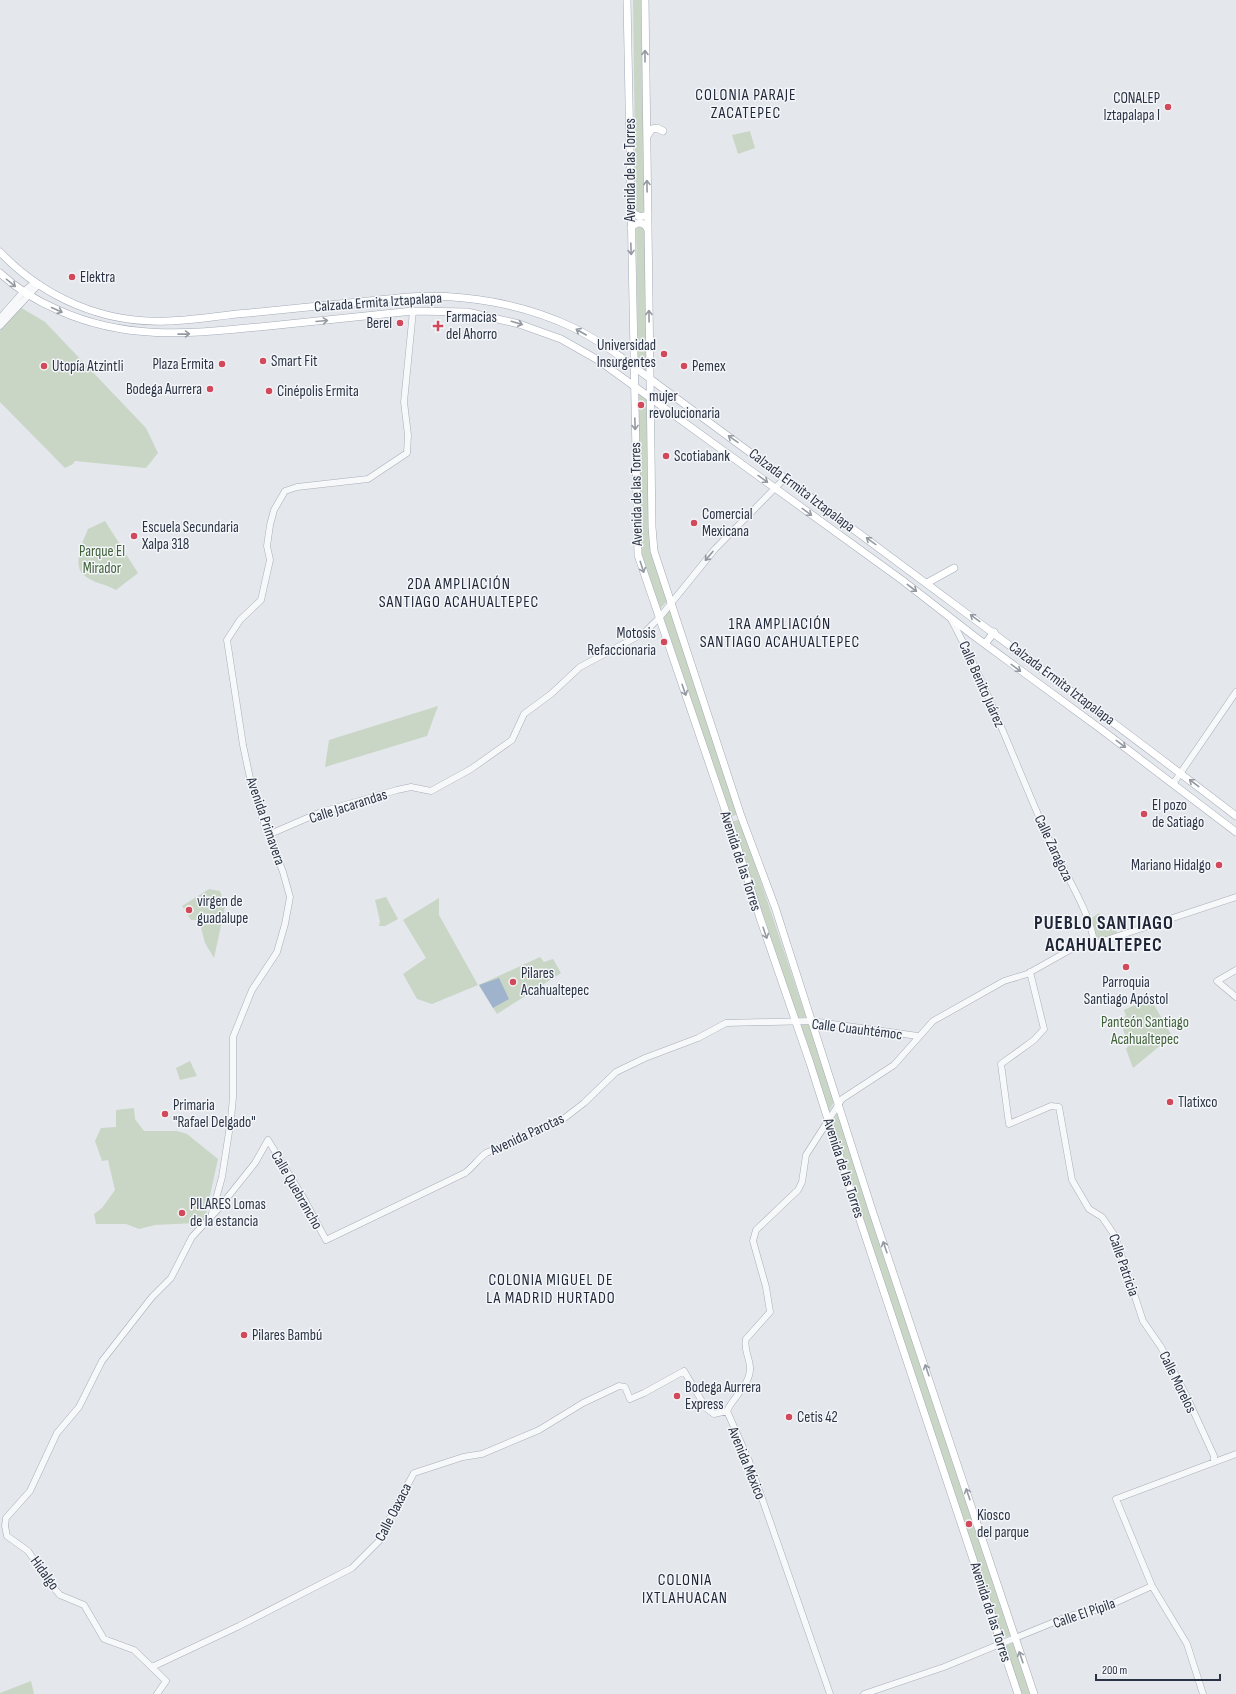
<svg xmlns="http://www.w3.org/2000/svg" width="1236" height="1694" font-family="'Sofia Sans Condensed',sans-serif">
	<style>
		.green { fill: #c9d6c5 }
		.water { fill: #9fb4cc }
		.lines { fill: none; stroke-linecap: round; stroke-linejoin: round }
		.tertiary-casing { stroke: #a9aeb7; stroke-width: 7 }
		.primary-casing { stroke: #a3abb8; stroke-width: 8 }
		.tertiary { stroke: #f7f8fa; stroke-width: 6 }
		.primary { stroke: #fff; stroke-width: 7 }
		.oneway { stroke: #959aa2 }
		.oneway2 { stroke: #9196a0 }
		.poi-dot { fill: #d1495b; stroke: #f4f6f9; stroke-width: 1.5 }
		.labels { text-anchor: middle; stroke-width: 3; stroke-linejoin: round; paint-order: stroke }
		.poi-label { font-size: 15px; fill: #2b3445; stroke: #f4f6f9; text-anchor: start }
		.street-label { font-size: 15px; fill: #2b3445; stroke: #f4f6f9 }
		.park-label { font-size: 15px; fill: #3f6138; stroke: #f4f6f9 }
		.neighbourhood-label { font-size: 16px; letter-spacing: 1px; fill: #1d2536; stroke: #f4f6f9 }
		.district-label { font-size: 19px; font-weight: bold; letter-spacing: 1px; fill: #1d2536; stroke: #f4f6f9 }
	</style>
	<rect width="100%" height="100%" fill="#e4e7ec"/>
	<path class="green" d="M633,0H641L647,371L638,365Z
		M750,131L755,148L738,154L732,135Z
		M20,307L45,322L146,428L158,453L146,468L75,461L73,464L65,468L0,402V331Z
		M636,391L647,399L650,546L668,600L659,610L639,546Z
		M105,521L138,573L116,590C106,584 93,583 85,576C71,566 83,541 88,529Z
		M672,607L738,814L730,817L662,618Z
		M438,706L427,736L325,767L329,740Z
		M740,819L806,1017L797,1018L732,822Z
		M209,889L220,891L225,907L214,958L205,943L199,920H191L182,906Z
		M386,897L398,919L385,926H379L380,921L375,900Z
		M439,898V915L478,985L432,1004L417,999L403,974L426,958L403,920Z
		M1099,913L1104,925L1112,922L1118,935L1100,941L1098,939L1089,920Z
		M540,957L544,962L553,959L561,973L497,1014L479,985Z
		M1150,998L1172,1036L1133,1068L1126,1049L1129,1045L1119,1019L1126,1016L1124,1010Z
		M809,1024L835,1100L828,1113L799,1025Z
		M190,1061L197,1076L180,1080L176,1068Z
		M134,1108L135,1119L144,1131H177L187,1134L218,1159L205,1218L195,1223L155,1225L139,1229L126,1224H96L94,1214L102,1208L115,1190L108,1160L102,1161L95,1141L101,1128L116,1127V1110Z
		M838,1112L1011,1633L1010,1636L1001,1638L832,1123Z
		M1013,1643L1014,1644L1031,1694H1020L1005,1646Z
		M31,1681L34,1694H0V1693Z"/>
	<path class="water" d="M499,978L509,999L493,1008L479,985Z"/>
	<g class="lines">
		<g class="tertiary-casing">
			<path id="tertiary" d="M0,318L23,292L35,282
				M0,326L39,284
				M951,619C990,692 1017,769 1051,844C1064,872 1092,915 1094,944L1236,897
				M1173,784L1236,692
				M268,835L321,812L397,790L411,787L431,791L471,769L512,740L524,714L551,694L580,667L644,633L660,617L715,549L785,478
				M1236,970L1217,981L1236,997
				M1030,972L1044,1029L1034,1040L1001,1064L1009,1124L1051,1106L1059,1107L1072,1180L1089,1209L1102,1217L1115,1236L1143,1321L1161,1347L1186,1395L1214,1456V1462
				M268,1140L303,1197L326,1240L465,1173C473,1167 478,1159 486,1153L562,1120L584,1103L616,1072L645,1058L698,1038L726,1023L811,1021L918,1036
				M211,1217L222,1177L231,1119L233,1097V1037L252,990L277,952L285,924L290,897L283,872L260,812L250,778L243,745L227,640L240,620L261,600L270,560L267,546L270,525L274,510L285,491L297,487L368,479L407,453L408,435L404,402L413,311
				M152,1667L239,1626L352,1568L381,1539L391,1515L414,1473L463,1457L482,1454L539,1430L583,1403L619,1386L625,1387L630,1399L644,1393L684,1371L706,1408L714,1414L727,1411
				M157,1694L166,1681L134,1650L104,1639L84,1605L60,1595L53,1587L28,1551L7,1536L5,1526L6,1518L30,1491L57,1433L79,1407L102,1361L152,1297L171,1278L192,1237L219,1208L255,1163L268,1140
				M830,1694L749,1461L727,1411C733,1397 749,1386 750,1370C751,1360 743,1350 746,1339L770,1312L766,1287L753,1241L756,1230L798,1190L802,1182L806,1155L842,1099L894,1065L933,1021L1004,981L1027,974L1084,942L1094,940
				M864,1694L944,1667L1069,1616L1101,1609L1152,1586
				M1203,1694L1187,1644L1152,1586L1116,1499L1236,1454"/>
		</g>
		<g class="primary-casing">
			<path id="primary" d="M627,0L638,555L732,830L760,918L810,1063L858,1214L1018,1694
				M645,0L652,527L654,551L741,816L775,907L872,1210L1034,1694
				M647,136L652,129L657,128L663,131
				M631,208C634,216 641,219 648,214
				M631,228C636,221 644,221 648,230
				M0,252C44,298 104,324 168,321C195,320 222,315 249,313C302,308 355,302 408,297C463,293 524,304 574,328C609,345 640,372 672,395C715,427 758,458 801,490C946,599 1092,705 1236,816
				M0,273C17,289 37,301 58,310C129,342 195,333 269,326C317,321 365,316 413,311L467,312L519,324L561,339L598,360L902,580L974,636L1102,730L1236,832
				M927,583L954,568
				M985,644L994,632"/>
		</g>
		<use href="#tertiary" class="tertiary"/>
		<use href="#primary" class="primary"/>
	</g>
	<defs><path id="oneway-shaft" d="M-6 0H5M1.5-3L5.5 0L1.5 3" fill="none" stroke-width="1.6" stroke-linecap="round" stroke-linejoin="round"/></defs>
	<g class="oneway">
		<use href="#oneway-shaft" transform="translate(645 56) rotate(-90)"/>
		<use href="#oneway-shaft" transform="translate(647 186) rotate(-91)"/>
		<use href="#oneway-shaft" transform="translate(631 249) rotate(88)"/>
		<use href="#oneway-shaft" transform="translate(11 283) rotate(39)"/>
		<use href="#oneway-shaft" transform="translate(57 310) rotate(24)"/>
		<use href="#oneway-shaft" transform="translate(649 316) rotate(-91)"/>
		<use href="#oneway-shaft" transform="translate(322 321) rotate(-5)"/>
		<use href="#oneway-shaft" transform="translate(517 323) rotate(16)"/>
		<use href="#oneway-shaft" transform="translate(581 332) rotate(-150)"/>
		<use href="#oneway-shaft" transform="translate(184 334) rotate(-1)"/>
		<use href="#oneway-shaft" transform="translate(635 424) rotate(88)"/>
		<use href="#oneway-shaft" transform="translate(733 439) rotate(-145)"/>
		<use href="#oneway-shaft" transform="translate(763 479) rotate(36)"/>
		<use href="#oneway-shaft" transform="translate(807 512) rotate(36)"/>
		<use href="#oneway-shaft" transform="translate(871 541) rotate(-144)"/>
		<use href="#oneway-shaft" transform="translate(642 567) rotate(72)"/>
		<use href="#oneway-shaft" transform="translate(912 588) rotate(37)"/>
		<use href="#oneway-shaft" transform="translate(975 618) rotate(-144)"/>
		<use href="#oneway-shaft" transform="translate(1016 668) rotate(37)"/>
		<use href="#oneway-shaft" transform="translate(684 690) rotate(71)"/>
		<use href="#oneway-shaft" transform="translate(1121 744) rotate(37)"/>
		<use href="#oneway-shaft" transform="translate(1194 783) rotate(-143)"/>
		<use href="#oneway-shaft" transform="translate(765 933) rotate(71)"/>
		<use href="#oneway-shaft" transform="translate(885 1247) rotate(-109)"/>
		<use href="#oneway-shaft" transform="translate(927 1370) rotate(-109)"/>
		<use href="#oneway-shaft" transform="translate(968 1494) rotate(-109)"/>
		<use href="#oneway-shaft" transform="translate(1021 1657) rotate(-109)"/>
	</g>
	<use class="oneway2" href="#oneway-shaft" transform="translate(709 556) rotate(130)"/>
	<g class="poi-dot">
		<circle cx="1168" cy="107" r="4"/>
		<circle cx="72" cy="277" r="4"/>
		<circle cx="400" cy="323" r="4"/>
		<path d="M436 320h4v4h4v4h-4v4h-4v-4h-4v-4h4z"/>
		<circle cx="664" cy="354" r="4"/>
		<circle cx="263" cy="361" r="4"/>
		<circle cx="222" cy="364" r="4"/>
		<circle cx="44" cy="366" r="4"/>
		<circle cx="684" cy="366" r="4"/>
		<circle cx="210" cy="389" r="4"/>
		<circle cx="269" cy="391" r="4"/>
		<circle cx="641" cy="405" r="4"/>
		<circle cx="666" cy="456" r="4"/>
		<circle cx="694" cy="523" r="4"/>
		<circle cx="134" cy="536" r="4"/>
		<circle cx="664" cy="642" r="4"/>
		<circle cx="1144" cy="814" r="4"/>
		<circle cx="1219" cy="865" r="4"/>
		<circle cx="189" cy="910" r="4"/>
		<circle cx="1126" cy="967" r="4"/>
		<circle cx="513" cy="982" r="4"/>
		<circle cx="1170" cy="1102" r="4"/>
		<circle cx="165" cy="1114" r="4"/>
		<circle cx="182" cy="1213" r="4"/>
		<circle cx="244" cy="1335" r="4"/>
		<circle cx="677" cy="1396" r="4"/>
		<circle cx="789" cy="1417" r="4"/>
		<circle cx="969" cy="1524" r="4"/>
	</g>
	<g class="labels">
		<g class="poi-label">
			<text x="1160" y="103" text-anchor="end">CONALEP<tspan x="1160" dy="17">Iztapalapa I</tspan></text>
			<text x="80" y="282">Elektra</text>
			<text x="446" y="322">Farmacias<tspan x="446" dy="17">del Ahorro</tspan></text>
			<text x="392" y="328" text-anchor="end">Berel</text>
			<text x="656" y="350" text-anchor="end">Universidad<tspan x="656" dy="17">Insurgentes</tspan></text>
			<text x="271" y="366">Smart Fit</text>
			<text x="214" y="369" text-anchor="end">Plaza Ermita</text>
			<text x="52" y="371">Utopía Atzintli</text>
			<text x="692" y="371">Pemex</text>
			<text x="202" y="394" text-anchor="end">Bodega Aurrera</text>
			<text x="277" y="396">Cinépolis Ermita</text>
			<text x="649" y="401">mujer<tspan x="649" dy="17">revolucionaria</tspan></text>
			<text x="674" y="461">Scotiabank</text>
			<text x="702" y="519">Comercial<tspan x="702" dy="17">Mexicana</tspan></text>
			<text x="142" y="532">Escuela Secundaria<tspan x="142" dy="17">Xalpa 318</tspan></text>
			<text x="656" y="638" text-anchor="end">Motosis<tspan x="656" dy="17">Refaccionaria</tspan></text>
			<text x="1152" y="810">El pozo<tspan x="1152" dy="17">de Satiago</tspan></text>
			<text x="1211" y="870" text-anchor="end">Mariano Hidalgo</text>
			<text x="197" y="906">virgen de<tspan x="197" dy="17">guadalupe</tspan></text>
			<text x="521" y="978">Pilares<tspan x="521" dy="17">Acahualtepec</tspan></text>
			<text x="1126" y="987" text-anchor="middle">Parroquia<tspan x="1126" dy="17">Santiago Apóstol</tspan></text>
			<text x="1178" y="1107">Tlatixco</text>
			<text x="173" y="1110">Primaria<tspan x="173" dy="17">"Rafael Delgado"</tspan></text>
			<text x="190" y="1209">PILARES Lomas<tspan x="190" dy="17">de la estancia</tspan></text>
			<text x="252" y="1340">Pilares Bambú</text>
			<text x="685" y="1392">Bodega Aurrera<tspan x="685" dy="17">Express</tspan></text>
			<text x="797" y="1422">Cetis 42</text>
			<text x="977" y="1520">Kiosco<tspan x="977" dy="17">del parque</tspan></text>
		</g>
		<g class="street-label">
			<text transform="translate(630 170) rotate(-90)" y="5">Avenida de las Torres</text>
			<text transform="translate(378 302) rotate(-4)" y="5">Calzada Ermita Iztapalapa</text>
			<text transform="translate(802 490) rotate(37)" y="5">Calzada Ermita Iztapalapa</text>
			<text transform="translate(636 494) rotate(-91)" y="5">Avenida de las Torres</text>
			<text transform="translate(1062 683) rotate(37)" y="5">Calzada Ermita Iztapalapa</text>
			<text transform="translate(982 684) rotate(66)" y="5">Calle Benito Juárez</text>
			<text transform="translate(348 806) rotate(-18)" y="5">Calle Jacarandas</text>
			<text transform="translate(266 821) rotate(71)" y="5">Avenida Primavera</text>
			<text transform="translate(1054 848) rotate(65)" y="5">Calle Zaragoza</text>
			<text transform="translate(741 861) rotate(72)" y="5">Avenida de las Torres</text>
			<text transform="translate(857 1029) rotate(7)" y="5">Calle Cuauhtémoc</text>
			<text transform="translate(527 1134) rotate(-25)" y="5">Avenida Parotas</text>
			<text transform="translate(844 1168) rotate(72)" y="5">Avenida de las Torres</text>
			<text transform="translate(297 1190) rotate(60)" y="5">Calle Quebrancho</text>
			<text transform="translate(1124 1265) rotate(71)" y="5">Calle Patricia</text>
			<text transform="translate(1178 1382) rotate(64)" y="5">Calle Morelos</text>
			<text transform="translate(747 1463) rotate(68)" y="5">Avenida México</text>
			<text transform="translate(393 1512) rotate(-63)" y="5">Calle Oaxaca</text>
			<text transform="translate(45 1573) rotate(54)" y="5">Hidalgo</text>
			<text transform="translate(991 1612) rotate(72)" y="5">Avenida de las Torres</text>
			<text transform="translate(1084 1613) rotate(-19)" y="5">Calle El Pípila</text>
		</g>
		<g class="park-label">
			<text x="102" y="556">Parque El<tspan x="102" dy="17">Mirador</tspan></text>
			<text x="1145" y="1027">Panteón Santiago<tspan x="1145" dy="17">Acahualtepec</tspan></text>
		</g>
		<g class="neighbourhood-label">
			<text x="746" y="100">COLONIA PARAJE<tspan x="746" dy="18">ZACATEPEC</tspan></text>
			<text x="459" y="589">2DA AMPLIACIÓN<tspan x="459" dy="18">SANTIAGO ACAHUALTEPEC</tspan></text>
			<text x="780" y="629">1RA AMPLIACIÓN<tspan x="780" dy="18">SANTIAGO ACAHUALTEPEC</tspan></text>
			<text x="551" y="1285">COLONIA MIGUEL DE<tspan x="551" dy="18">LA MADRID HURTADO</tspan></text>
			<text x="685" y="1585">COLONIA<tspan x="685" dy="18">IXTLAHUACAN</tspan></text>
		</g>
		<g class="district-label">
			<text x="1104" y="929">PUEBLO SANTIAGO<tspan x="1104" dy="22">ACAHUALTEPEC</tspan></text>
		</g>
	</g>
	<path d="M1096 1674v6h124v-6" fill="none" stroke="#2b3445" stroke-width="2"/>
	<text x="1102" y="1674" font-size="12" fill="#2b3445" stroke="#f4f6f9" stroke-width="3" paint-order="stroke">200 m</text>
</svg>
